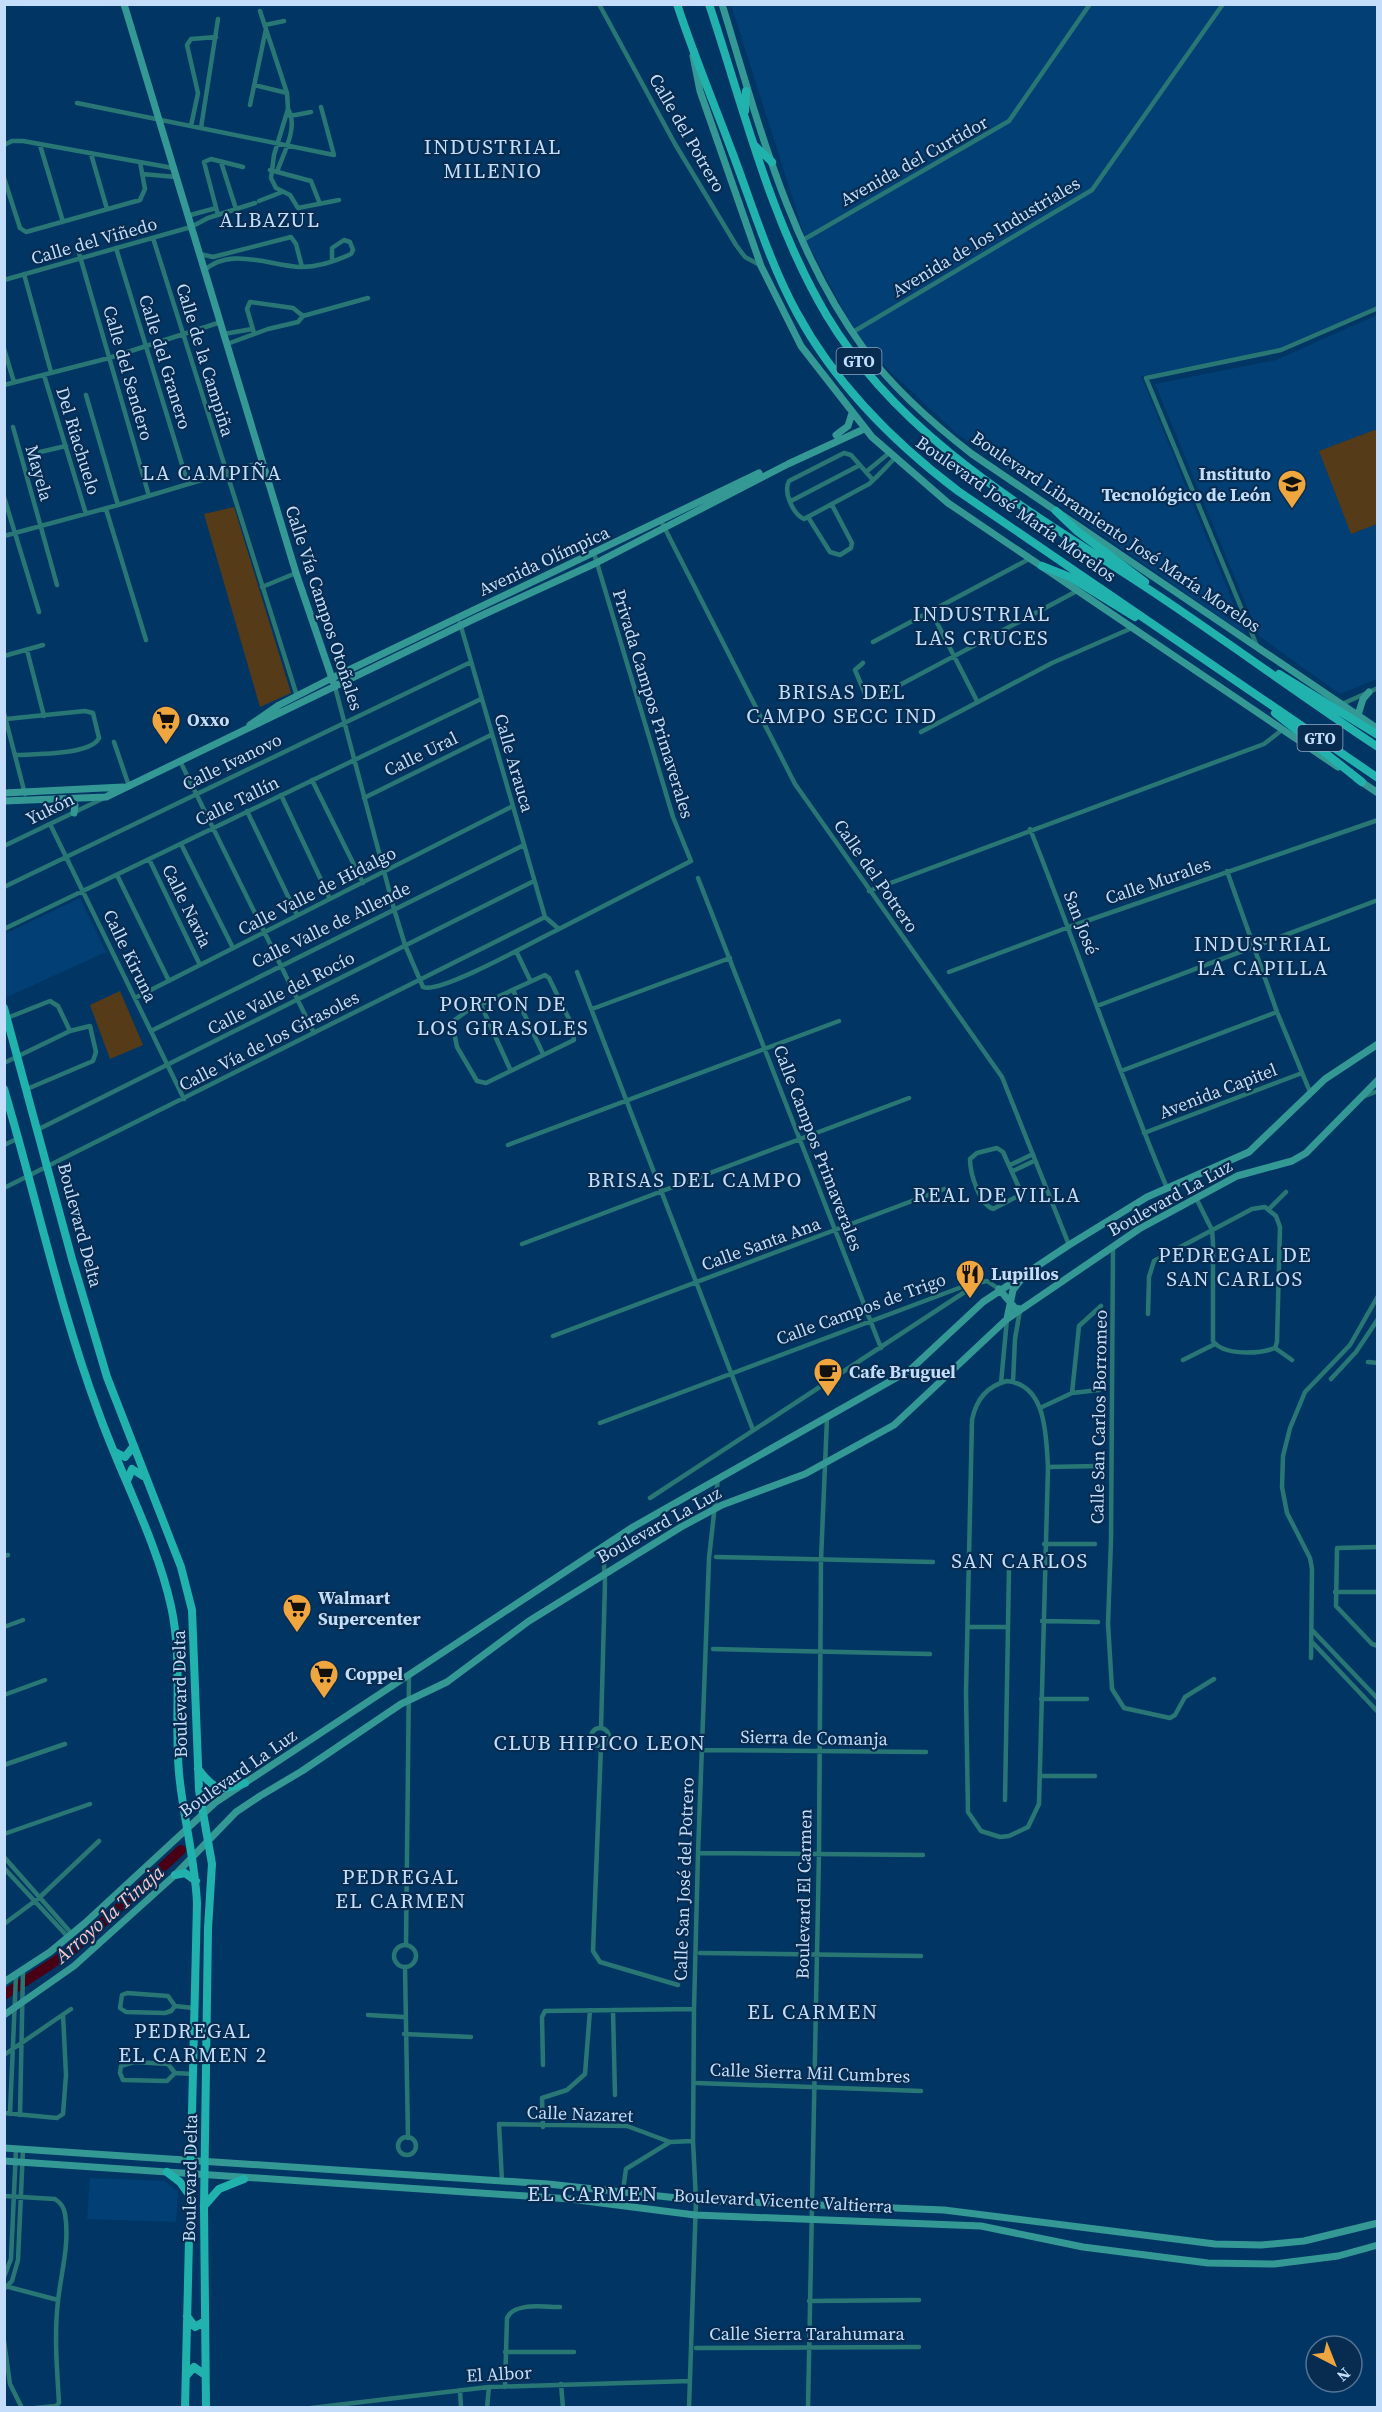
<svg xmlns="http://www.w3.org/2000/svg" width="1382" height="2412" font-family="'Source Serif 4',serif">
	<style>
		.built { fill: #023f74 }
		.green { fill: #563b18 }
		.lines { fill: none; stroke-linecap: round; stroke-linejoin: round }
		.river { stroke: #490015; stroke-width: 10 }
		.street { stroke: #297774; stroke-width: 4.5 }
		.secondary { stroke: #349894; stroke-width: 7 }
		.primary { stroke: #22b2ae; stroke-width: 8 }
		.labels { text-anchor: middle; stroke-width: 4.5; stroke-linejoin: round; paint-order: stroke }
		.shield { fill: #072c50; stroke: #8ba8c7; stroke-width: 1.5 }
		.shield-label { font-size: 16px; font-weight: bold; fill: #c4ddfa }
		.street-label { font-size: 18px; fill: #c4ddfa; stroke: #072c50 }
		.poi-label { font-size: 18px; font-weight: bold; fill: #c4ddfa; stroke: #072c50; text-anchor: start }
		.water-label { font-size: 20px; font-style: italic; fill: #f9c9ce; stroke: #072c50 }
		.quarter-label { font-size: 21px; letter-spacing: 1.5px; fill: #c4ddfa; stroke: #072c50 }
	</style>
	<rect width="100%" height="100%" fill="#013664"/>
	<path class="built" d="M731,5H1377V307L1274,352L1141,376L1246,635L957,434L862,345L806,240Z
		M1377,315V679L1340,694L1259,636L1155,384L1276,360Z
		M80,898L106,952L7,997L4,989L5,934Z
		M90,2178L165,2181L178,2192L176,2222L87,2219Z"/>
	<path class="green" d="M1377,429V524L1351,534L1319,451Z
		M234,507L291,693L260,707L204,514Z
		M120,991L143,1045L110,1059L90,1005Z"/>
	<g class="lines">
		<path class="river" d="M4,1995L74,1949L181,1850"/>
		<path class="street" d="M599,4L675,144L736,245L745,257L760,265
			M260,11L287,93L288,109L274,155L271,178L276,188L290,195L298,208L339,200
			M265,25L284,21
			M254,85L287,93
			M77,103L334,155L321,107
			M250,105L266,29
			M290,116L311,112
			M191,126L198,93L187,45L191,39L216,37
			M201,128L218,19
			M4,145L12,141H23L173,168
			M40,145L63,222
			M91,154L107,209
			M221,162L236,209
			M270,170L311,181L320,204
			M277,172C283,154 299,127 288,109
			M142,174L176,177
			M4,178L20,228L26,232L140,200L145,189L140,162
			M259,201L282,192
			M218,215L204,162L211,159L243,167
			M187,216L216,208
			M153,238L297,696
			M803,240L1009,121L1090,4
			M77,246L149,496
			M116,248L188,484
			M200,254L213,257L291,237L296,244L302,267
			M204,271C229,246 271,266 301,267C317,267 336,261 351,254L353,250L350,242L344,240L332,248V260
			M24,274L51,372
			M4,280L191,227L208,218L255,203
			M853,332L1092,190L1223,4
			M254,333L247,309L250,302L293,308L303,316
			M224,334L252,329
			M227,344L268,329L298,322L303,316L368,298
			M4,349L14,382
			M44,375L86,514
			M4,385L109,358L221,322
			M86,395L118,505
			M13,427L57,585
			M40,452L66,446
			M866,472L889,453
			M873,480L851,455L844,453L789,481C783,492 793,514 804,519L869,484C878,476 886,467 895,458
			M4,497L39,612
			M791,501L860,465
			M106,509L146,640
			M808,517L830,552L840,555L851,548L852,543L832,505
			M661,521L795,784L1002,1077L1069,1245
			M4,536L118,505L262,462
			M262,587L296,573
			M931,611L977,701
			M460,623L545,917L559,929L691,861L673,817L594,553
			M873,642L1031,558
			M1257,646L1146,378L1281,350L1378,308
			M27,650L44,716
			M4,656L43,645
			M863,663L855,670L866,696L872,698L879,696L1077,591
			M335,687L394,909L405,945L423,987C439,995 538,939 559,929
			M1342,704L1378,688
			M4,713L25,794
			M6,719L85,711L93,713L99,738C91,755 34,754 17,755
			M921,732L1052,663L1132,628
			M114,742L129,786
			M180,761L314,1033
			M312,780L363,883
			M281,795L330,899
			M364,798L491,735
			M247,811L297,915
			M50,824L184,1099
			M1030,829C1078,948 1117,1070 1167,1188
			M181,844L233,948
			M4,846L104,798
			M149,859L200,965
			M1227,871L1277,1012L1310,1092
			M117,875L169,981
			M698,878L881,1348
			M4,887L471,662
			M869,891L1264,744L1282,730
			M4,929L481,699
			M516,951L530,980
			M577,972L753,1430
			M949,972L1069,927L1378,820
			M545,975L549,978L572,1025L574,1040L486,1083L477,1081L457,1047L452,1022L467,1011Z
			M513,990L543,1054
			M135,998L511,807
			M481,1005L510,1069
			M1097,1006L1378,900
			M592,1009L730,958
			M7,1018L50,1001L58,1006L70,1031
			M151,1031L524,845
			M4,1063L70,1031L90,1026L96,1052L93,1061L27,1089
			M1121,1071L1277,1012
			M1365,1096L1378,1091
			M39,1129L534,881
			M1144,1133L1302,1073
			M4,1145L19,1138
			M508,1145L839,1021
			M997,1148L1003,1152L1020,1190L1018,1196L993,1209C979,1204 970,1173 970,1159L977,1153Z
			M1010,1165L1031,1155
			M1013,1171L1034,1161
			M4,1188L545,917
			M1196,1198L1212,1230L1213,1243V1341C1224,1356 1259,1354 1275,1348
			M1269,1209L1286,1192
			M522,1244L909,1098
			M1113,1247L1111,1540L1108,1624L1112,1689L1124,1708L1170,1718L1175,1715L1185,1697L1214,1679
			M1148,1314L1149,1277L1154,1261L1252,1209L1265,1207L1276,1216L1280,1227L1277,1342L1275,1348
			M553,1336L944,1189
			M1275,1348L1292,1360
			M1183,1360L1215,1344
			M1368,1362L1378,1363
			M1331,1379L1356,1352L1378,1319
			M1007,1381C1047,1385 1046,1437 1048,1467L1039,1804L1028,1827L1009,1836L1000,1837L981,1831L968,1812L966,1693L972,1420C976,1400 987,1386 1007,1381Z
			M1013,1382L1015,1339L1020,1310
			M1001,1383L1007,1319
			M1072,1393L1099,1390
			M1040,1408L1072,1393L1079,1326L1101,1306
			M600,1423L967,1285L987,1281L999,1289
			M1048,1467L1098,1466
			M650,1498L977,1284
			M1044,1544H1095
			M1378,1547L1337,1548L1336,1606L1372,1644L1378,1646
			M4,1556L8,1555
			M716,1557L933,1562
			M1335,1592H1378
			M1042,1621L1098,1622
			M4,1627L23,1620
			M968,1627H1007
			M1312,1630L1378,1699
			M1312,1642L1378,1712
			M713,1649L930,1654
			M1311,1658L1312,1569L1310,1558L1287,1513L1282,1487L1283,1456L1290,1428L1305,1392L1350,1345L1378,1296
			M4,1695L45,1680
			M1041,1699H1087
			M601,1728L605,1582L603,1547
			M591 1737a9 9 0 1 1 18 0a9 9 0 1 1-18 0Z
			M601,1746L593,1951L600,1962L678,1985
			M702,1750L926,1752
			M4,1765L65,1744
			M1040,1776H1095
			M1005,1800L1009,1568
			M4,1834L90,1804
			M698,1853L923,1855
			M4,1857L72,1934
			M4,1868L68,1937
			M4,1924L39,1898L99,1841
			M406,1944L409,1676
			M394 1956a11 11 0 1 1 22 0a11 11 0 1 1-22 0Z
			M700,1953L921,1956
			M405,1967L408,2138
			M127,1993L168,1996L175,2006L171,2011L165,2013L126,2012L120,2008L122,1995Z
			M175,2006L193,2008
			M613,2010L615,2095
			M368,2015L404,2017
			M404,2034L471,2037
			M4,2055L71,2009
			M134,2062L168,2064L175,2073L167,2081L123,2080L120,2073L121,2066Z
			M543,2065L542,2017L545,2011L694,2009
			M175,2073L193,2074
			M697,2083L921,2091
			M4,2113L57,2118L63,2114L66,2075L63,2015
			M10,2114L16,1975
			M20,2115L23,1970
			M543,2127L542,2098L567,2090L585,2074L590,2010
			M398 2146a9 9 0 1 1 18 0a9 9 0 1 1-18 0Z
			M502,2181L499,2124L627,2126L670,2142L693,2141
			M623,2190L626,2169L670,2142
			M4,2196L55,2199C61,2203 64,2207 65,2214C70,2243 61,2273 58,2301C54,2335 57,2369 59,2403L56,2406L35,2408
			M4,2277L11,2259L16,2149
			M5,2286L58,2300
			M4,2289L12,2281L18,2260L23,2149
			M809,2301L919,2300
			M4,2341L10,2384L22,2408
			M696,2348L919,2347
			M505,2352H574
			M561,2384L563,2408
			M505,2387L507,2318C514,2302 544,2307 560,2307
			M460,2390L461,2408
			M311,2408L489,2387L690,2381
			M487,2408L489,2387
			M689,2408L696,2200L693,2141L694,2009L698,1853L709,1558L718,1478
			M808,2408L819,1853L821,1560L827,1418"/>
		<path class="secondary" d="M124,4L296,573L335,687
			M722,4C758,122 790,248 864,349C894,389 932,423 972,454L1378,729
			M693,56L700,91L761,266L801,346L872,437L948,503L1338,767
			M836,435L848,426L852,413
			M1358,715L1363,699L1369,692
			M250,725L279,705L328,680L759,473
			M1357,779L1378,793
			M4,793L123,787
			M71,799L75,805L74,813
			M4,801L106,797L476,618L596,563L788,464L864,429
			M999,1289L1015,1308L1020,1309
			M1007,1319L1013,1290L1023,1277
			M4,1982L50,1952L85,1923L216,1802L633,1527L910,1370L983,1302L1069,1245L1147,1197L1249,1152L1325,1079L1378,1044
			M4,2015L74,1966L175,1875L236,1812L260,1796L302,1771L401,1704L447,1682L529,1621L681,1527L722,1505L805,1474L894,1425L1007,1319L1139,1229L1237,1176L1292,1161L1306,1153L1378,1080
			M4,2148L548,2184L696,2200L944,2210L1215,2244L1261,2245L1304,2241L1378,2223
			M4,2161L570,2199L695,2215L981,2226L1083,2247L1208,2263L1274,2264L1338,2256L1378,2245"/>
		<path class="primary" d="M677,4C693,53 713,101 731,149C752,204 769,262 797,313C836,385 893,442 958,491L1378,778
			M709,4C744,109 770,220 827,316C903,443 1039,516 1159,596C1232,645 1304,698 1378,747
			M745,111L746,91
			M755,146L772,162
			M1056,511L1077,531L1145,582
			M1042,566L1070,577L1135,617
			M1279,674L1378,735
			M1275,713L1362,782
			M4,1008L72,1259L107,1377L181,1567L192,1610L199,1790L212,1864L208,1928L204,2207L206,2408
			M4,1089C36,1196 59,1306 98,1411C121,1476 156,1539 171,1606C183,1660 174,1718 179,1773C183,1817 195,1859 197,1903L185,2408
			M115,1452L125,1457L133,1447
			M127,1481L132,1469L143,1476
			M198,1769C214,1790 220,1792 245,1783
			M175,1875L185,1873L196,1881
			M167,2172L180,2182L187,2192
			M204,2206L219,2189L244,2179
			M187,2316L195,2327L205,2321
			M186,2376L194,2367L205,2375"/>
	</g>
	<defs>
		<g id="university-pin" transform="scale(1.5)"><path d="M0 17L-7.5 6A9.5 9.5 0 1 1 7.5 6Z" fill="#f0a63e" stroke="#072c50"/><path d="M0-5L7-2L0 1L-7-2ZM-4 1L0 2.5L4 1V4Q0 6-4 4Z" fill="#111"/></g>
		<g id="supermarket-pin" transform="scale(1.5)"><path d="M0 17L-7.5 6A9.5 9.5 0 1 1 7.5 6Z" fill="#f0a63e" stroke="#072c50"/><path d="M-6-5.5h2.5l.6 2H6L4.5 2H-2.5L-4.4-4H-6ZM-1.5 3.2a1.3 1.3 0 1 0 .1 0ZM3 3.2a1.3 1.3 0 1 0 .1 0Z" fill="#111"/></g>
		<g id="restaurant-pin" transform="scale(1.5)"><path d="M0 17L-7.5 6A9.5 9.5 0 1 1 7.5 6Z" fill="#f0a63e" stroke="#072c50"/><path d="M-5-6h1v4h1v-4h1v4h1v-4h1v5L-1.5 .5V6h-2V.5L-5-1ZM5-6V6H3V1.5H1.5Q1.5-4 5-6Z" fill="#111"/></g>
		<g id="cafe-pin" transform="scale(1.5)"><path d="M0 17L-7.5 6A9.5 9.5 0 1 1 7.5 6Z" fill="#f0a63e" stroke="#072c50"/><path d="M-5.5-4.5H6V0H3Q3 3.5 0 3.5H-2.5Q-5.5 3.5-5.5 0ZM3-3.2v2h1.7v-2ZM-6 4.5H4V6H-6Z" fill="#111"/></g>
	</defs>
	<g fill-rule="evenodd">
		<use href="#university-pin" x="1292" y="484"/>
		<use href="#supermarket-pin" x="166" y="720"/>
		<use href="#restaurant-pin" x="970" y="1274"/>
		<use href="#cafe-pin" x="828" y="1372"/>
		<use href="#supermarket-pin" x="297" y="1608"/>
		<use href="#supermarket-pin" x="324" y="1674"/>
	</g>
	<g class="labels">
		<g class="shield">
			<rect x="836.5" y="348" width="45" height="26" rx="4.5"/>
			<rect x="1297.5" y="725" width="45" height="26" rx="4.5"/>
		</g>
		<g class="shield-label">
			<text x="859" y="367">GTO</text>
			<text x="1320" y="744">GTO</text>
		</g>
		<g class="street-label">
			<text transform="translate(687 133) rotate(60)" y="6">Calle del Potrero</text>
			<text transform="translate(914 161) rotate(-29)" y="6">Avenida del Curtidor</text>
			<text transform="translate(986 237) rotate(-31)" y="6">Avenida de los Industriales</text>
			<text transform="translate(94 241) rotate(-16)" y="6">Calle del Viñedo</text>
			<text transform="translate(205 360) rotate(73)" y="6">Calle de la Campiña</text>
			<text transform="translate(165 362) rotate(73)" y="6">Calle del Granero</text>
			<text transform="translate(128 373) rotate(74)" y="6">Calle del Sendero</text>
			<text transform="translate(78 441) rotate(73)" y="6">Del Riachuelo</text>
			<text transform="translate(39 473) rotate(74)" y="6">Mayela</text>
			<text transform="translate(1016 509) rotate(35)" y="6">Boulevard José María Morelos</text>
			<text transform="translate(1116 532) rotate(34)" y="6">Boulevard Libramiento José María Morelos</text>
			<text transform="translate(544 561) rotate(-25)" y="6">Avenida Olímpica</text>
			<text transform="translate(324 608) rotate(72)" y="6">Calle Vía Campos Otoñales</text>
			<text transform="translate(653 704) rotate(73)" y="6">Privada Campos Primaverales</text>
			<text transform="translate(421 754) rotate(-26)" y="6">Calle Ural</text>
			<text transform="translate(232 762) rotate(-26)" y="6">Calle Ivanovo</text>
			<text transform="translate(514 763) rotate(74)" y="6">Calle Arauca</text>
			<text transform="translate(237 801) rotate(-26)" y="6">Calle Tallín</text>
			<text transform="translate(50 809) rotate(-26)" y="6">Yukón</text>
			<text transform="translate(876 876) rotate(55)" y="6">Calle del Potrero</text>
			<text transform="translate(1158 881) rotate(-19)" y="6">Calle Murales</text>
			<text transform="translate(317 891) rotate(-27)" y="6">Calle Valle de Hidalgo</text>
			<text transform="translate(187 906) rotate(64)" y="6">Calle Navia</text>
			<text transform="translate(1081 923) rotate(69)" y="6">San José</text>
			<text transform="translate(331 925) rotate(-26)" y="6">Calle Valle de Allende</text>
			<text transform="translate(130 956) rotate(64)" y="6">Calle Kiruna</text>
			<text transform="translate(281 993) rotate(-27)" y="6">Calle Valle del Rocío</text>
			<text transform="translate(269 1041) rotate(-27)" y="6">Calle Vía de los Girasoles</text>
			<text transform="translate(1218 1091) rotate(-21)" y="6">Avenida Capitel</text>
			<text transform="translate(818 1148) rotate(69)" y="6">Calle Campos Primaverales</text>
			<text transform="translate(1170 1198) rotate(-29)" y="6">Boulevard La Luz</text>
			<text transform="translate(80 1225) rotate(75)" y="6">Boulevard Delta</text>
			<text transform="translate(761 1244) rotate(-20)" y="6">Calle Santa Ana</text>
			<text transform="translate(861 1309) rotate(-20)" y="6">Calle Campos de Trigo</text>
			<text transform="translate(1099 1417) rotate(-89)" y="6">Calle San Carlos Borromeo</text>
			<text transform="translate(659 1525) rotate(-29)" y="6">Boulevard La Luz</text>
			<text transform="translate(180 1694) rotate(-91)" y="6">Boulevard Delta</text>
			<text transform="translate(814 1738) rotate(1)" y="6">Sierra de Comanja</text>
			<text transform="translate(238 1773) rotate(-35)" y="6">Boulevard La Luz</text>
			<text transform="translate(684 1879) rotate(-88)" y="6">Calle San José del Potrero</text>
			<text transform="translate(804 1894) rotate(-89)" y="6">Boulevard El Carmen</text>
			<text transform="translate(810 2073) rotate(2)" y="6">Calle Sierra Mil Cumbres</text>
			<text transform="translate(580 2114) rotate(2)" y="6">Calle Nazaret</text>
			<text transform="translate(190 2178) rotate(-89)" y="6">Boulevard Delta</text>
			<text transform="translate(783 2201) rotate(3)" y="6">Boulevard Vicente Valtierra</text>
			<text x="807" y="2340">Calle Sierra Tarahumara</text>
			<text transform="translate(499 2374) rotate(-3)" y="6">El Albor</text>
		</g>
		<g class="poi-label">
			<text x="1271" y="480" text-anchor="end">Instituto<tspan x="1271" dy="21">Tecnológico de León</tspan></text>
			<text x="187" y="726">Oxxo</text>
			<text x="991" y="1280">Lupillos</text>
			<text x="849" y="1378">Cafe Bruguel</text>
			<text x="318" y="1604">Walmart<tspan x="318" dy="21">Supercenter</tspan></text>
			<text x="345" y="1680">Coppel</text>
		</g>
		<g class="water-label">
			<text transform="translate(109 1914) rotate(-41)" y="7">Arroyo la Tinaja</text>
		</g>
		<g class="quarter-label">
			<text x="493" y="154">INDUSTRIAL<tspan x="493" dy="24">MILENIO</tspan></text>
			<text x="270" y="227">ALBAZUL</text>
			<text x="212" y="480">LA CAMPIÑA</text>
			<text x="982" y="621">INDUSTRIAL<tspan x="982" dy="24">LAS CRUCES</tspan></text>
			<text x="842" y="699">BRISAS DEL<tspan x="842" dy="24">CAMPO SECC IND</tspan></text>
			<text x="1263" y="951">INDUSTRIAL<tspan x="1263" dy="24">LA CAPILLA</tspan></text>
			<text x="503" y="1011">PORTON DE<tspan x="503" dy="24">LOS GIRASOLES</tspan></text>
			<text x="695" y="1187">BRISAS DEL CAMPO</text>
			<text x="997" y="1202">REAL DE VILLA</text>
			<text x="1235" y="1262">PEDREGAL DE<tspan x="1235" dy="24">SAN CARLOS</tspan></text>
			<text x="1020" y="1568">SAN CARLOS</text>
			<text x="600" y="1750">CLUB HIPICO LEON</text>
			<text x="401" y="1884">PEDREGAL<tspan x="401" dy="24">EL CARMEN</tspan></text>
			<text x="813" y="2019">EL CARMEN</text>
			<text x="193" y="2038">PEDREGAL<tspan x="193" dy="24">EL CARMEN 2</tspan></text>
			<text x="593" y="2201">EL CARMEN</text>
		</g>
	</g>
	<rect width="1382" height="2412" fill="none" stroke="#c4ddfa" stroke-width="12"/>
	<g transform="translate(1334 2364) rotate(138)"><circle r="28" fill="#072c50" stroke="#537394" stroke-width="1.5"/>
	<path d="M0-4.5L10 22L0 15L-10 22Z" fill="#f0a63e"/>
	<text y="-9" font-size="16" font-weight="bold" text-anchor="middle" fill="#c4ddfa">N</text>
	</g>
</svg>
